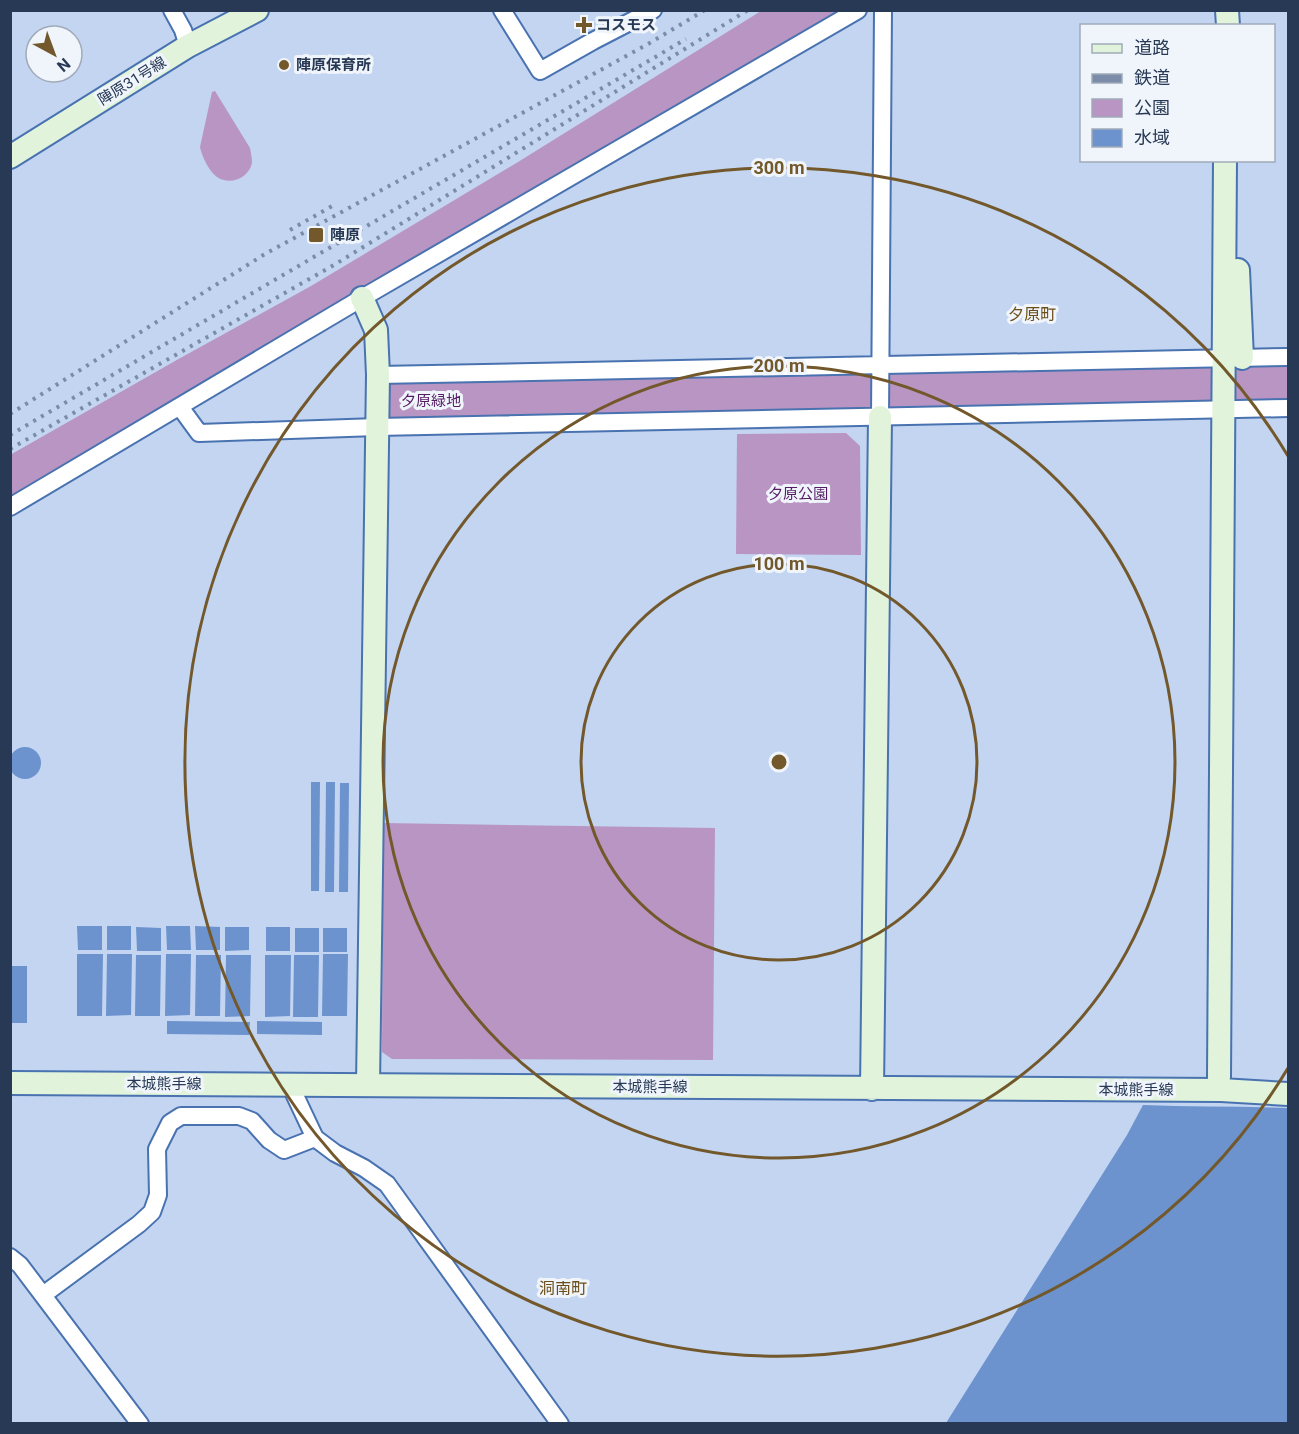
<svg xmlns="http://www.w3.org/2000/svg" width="1299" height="1434" font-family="Roboto,'Noto Sans JP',sans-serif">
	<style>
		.green { fill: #b995c3 }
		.water { fill: #6c93ce }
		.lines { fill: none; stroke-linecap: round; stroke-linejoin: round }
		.street-casing { stroke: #4972b0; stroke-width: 20 }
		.secondary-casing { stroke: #4972b0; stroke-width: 26 }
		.street { stroke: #fff; stroke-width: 16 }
		.secondary { stroke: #e1f4db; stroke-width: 22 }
		.rail { stroke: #7a8ca7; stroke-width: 4; stroke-dasharray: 3 6; stroke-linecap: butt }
		.ring { fill: none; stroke: #73582b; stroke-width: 3 }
		.poi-dot { fill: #73582b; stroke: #f0f5fc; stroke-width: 2 }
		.labels { text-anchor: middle; stroke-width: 6; stroke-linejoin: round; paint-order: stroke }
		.poi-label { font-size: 15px; font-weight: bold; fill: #273954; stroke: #f0f5fc; text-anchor: start }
		.street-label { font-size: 15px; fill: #273954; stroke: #f0f5fc }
		.park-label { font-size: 15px; fill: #551c64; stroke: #f0f5fc }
		.neighbourhood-label { font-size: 16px; fill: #6c4e18; stroke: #f0f5fc }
		.centre { fill: #73582b; stroke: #f0f5fc; stroke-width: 3 }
		.ring-label { font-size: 18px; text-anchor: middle; font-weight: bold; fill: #73582b; stroke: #f0f5fc; stroke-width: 6; stroke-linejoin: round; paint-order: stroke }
	</style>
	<rect width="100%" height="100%" fill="#c3d5f1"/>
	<path class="green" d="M761,11H844L535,187L11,496L10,455L175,361L311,286L518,162Z
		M215,91L250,148C251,153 252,158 252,163C249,178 230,186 217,177C209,171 202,157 200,147L212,92Z
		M1288,364V403L388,419L386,385L389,382Z
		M846,433L860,446L861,555L736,554L737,434Z
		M383,823L715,828L713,1060L392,1059L382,1052Z"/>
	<path class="water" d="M9 763a16 16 0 1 1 32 0a16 16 0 1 1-32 0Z
		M311,782H320L319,891H311Z
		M326,782H335L334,892H325Z
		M340,783H349L348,892H339Z
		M77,926H102V950H78Z
		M107,926H131V950H107Z
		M166,926H190L191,950H167Z
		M195,926L220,927V950H196Z
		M136,927L161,928V951H137Z
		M225,927H249V950L225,951Z
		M266,927H290V951H266Z
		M295,928H319V952H295Z
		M323,928H347V952H323Z
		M77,954H103L102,1016H77Z
		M107,954H132L131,1015L106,1016Z
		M166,954H191L190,1015L165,1016Z
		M323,954H348L347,1016H322Z
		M136,955H161L160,1016H135Z
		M196,955H221L220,1016H195Z
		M226,955H251L250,1016L225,1017Z
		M265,955H291L290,1016L265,1017Z
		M294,955H319L318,1017H293Z
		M11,966H27V1023H11Z
		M167,1021L250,1022L249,1035L167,1034Z
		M257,1021L322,1022V1035L257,1034Z
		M1143,1105C1192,1107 1240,1106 1288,1108V1423H946L1127,1135Z"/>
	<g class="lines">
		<g class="street-casing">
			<path id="street" d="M172,10L183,30L188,46
				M502,10L540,71L593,41L653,10
				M378,375L1288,357
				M180,407L199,433L377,427L1288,408
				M880,417L883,10
				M10,507L362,298L858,10
				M290,1085L315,1138L335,1153L364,1168L387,1184L560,1424
				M10,1257L20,1265L140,1424
				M43,1295L139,1224L152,1212L158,1195L157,1149L170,1123L181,1116H239L252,1121L269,1140L284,1150L315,1138"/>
		</g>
		<g class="secondary-casing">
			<path id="secondary" d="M1227,10L1228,26
				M10,157L188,46L257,10
				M1238,270L1242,358
				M362,298L376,330L378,375L368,1085
				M1219,1077L1225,160
				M10,1083L1221,1090L1288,1094
				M872,1089L880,417"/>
		</g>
		<use href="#street" class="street"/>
		<use href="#secondary" class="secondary"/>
		<path class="rail" d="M290,230L334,205
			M10,414L265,254L648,44L705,10
			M10,435L686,39
			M10,449L334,265L748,10"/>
	</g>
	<g class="ring">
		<circle cx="779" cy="762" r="198"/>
		<circle cx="779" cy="762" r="396"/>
		<path d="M1288 1068A594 594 0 1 1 1288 456"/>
	</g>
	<g class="poi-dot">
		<path d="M581 16h6v6h6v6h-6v6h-6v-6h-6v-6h6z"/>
		<circle cx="284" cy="65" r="6"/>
		<rect x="308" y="227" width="16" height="16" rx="3"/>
	</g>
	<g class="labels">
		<g class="poi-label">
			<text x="596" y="30">コスモス</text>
			<text x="296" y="70">陣原保育所</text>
			<text x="330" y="240">陣原</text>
		</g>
		<g class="street-label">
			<text transform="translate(132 81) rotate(-32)" y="5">陣原31号線</text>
			<text x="164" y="1089">本城熊手線</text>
			<text x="650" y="1092">本城熊手線</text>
			<text x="1136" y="1095">本城熊手線</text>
		</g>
		<g class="park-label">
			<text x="431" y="406">夕原緑地</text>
			<text x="798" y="499">夕原公園</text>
		</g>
		<g class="neighbourhood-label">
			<text x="1032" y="320">夕原町</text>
			<text x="563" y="1294">洞南町</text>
		</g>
	</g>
	<circle cx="779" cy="762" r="9" class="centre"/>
	<g class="ring-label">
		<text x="779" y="174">300 m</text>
		<text x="779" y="372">200 m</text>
		<text x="779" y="570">100 m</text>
	</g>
	<rect width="1299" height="1434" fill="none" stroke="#273954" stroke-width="24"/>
	<rect x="1080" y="24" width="195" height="138" fill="#f0f5fc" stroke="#a0aab9" stroke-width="1.5"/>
	<rect x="1092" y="44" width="30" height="9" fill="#e1f4db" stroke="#a0aab9" stroke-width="1.5"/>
	<text x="1134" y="54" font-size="18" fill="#273954">道路</text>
	<rect x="1092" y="74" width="30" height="9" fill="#7a8ca7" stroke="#a0aab9" stroke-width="1.5"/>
	<text x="1134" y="84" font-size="18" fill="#273954">鉄道</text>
	<rect x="1092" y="99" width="30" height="18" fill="#b995c3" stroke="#a0aab9" stroke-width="1.5"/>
	<text x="1134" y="114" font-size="18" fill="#273954">公園</text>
	<rect x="1092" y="129" width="30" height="18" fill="#6c93ce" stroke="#a0aab9" stroke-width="1.5"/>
	<text x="1134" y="144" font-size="18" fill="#273954">水域</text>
	<g transform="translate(54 54) rotate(139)"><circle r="28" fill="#f0f5fc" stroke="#a0aab9" stroke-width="1.5"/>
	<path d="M0-4.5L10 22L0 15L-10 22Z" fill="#73582b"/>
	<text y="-9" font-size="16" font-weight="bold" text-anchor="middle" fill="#273954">N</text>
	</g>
</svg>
